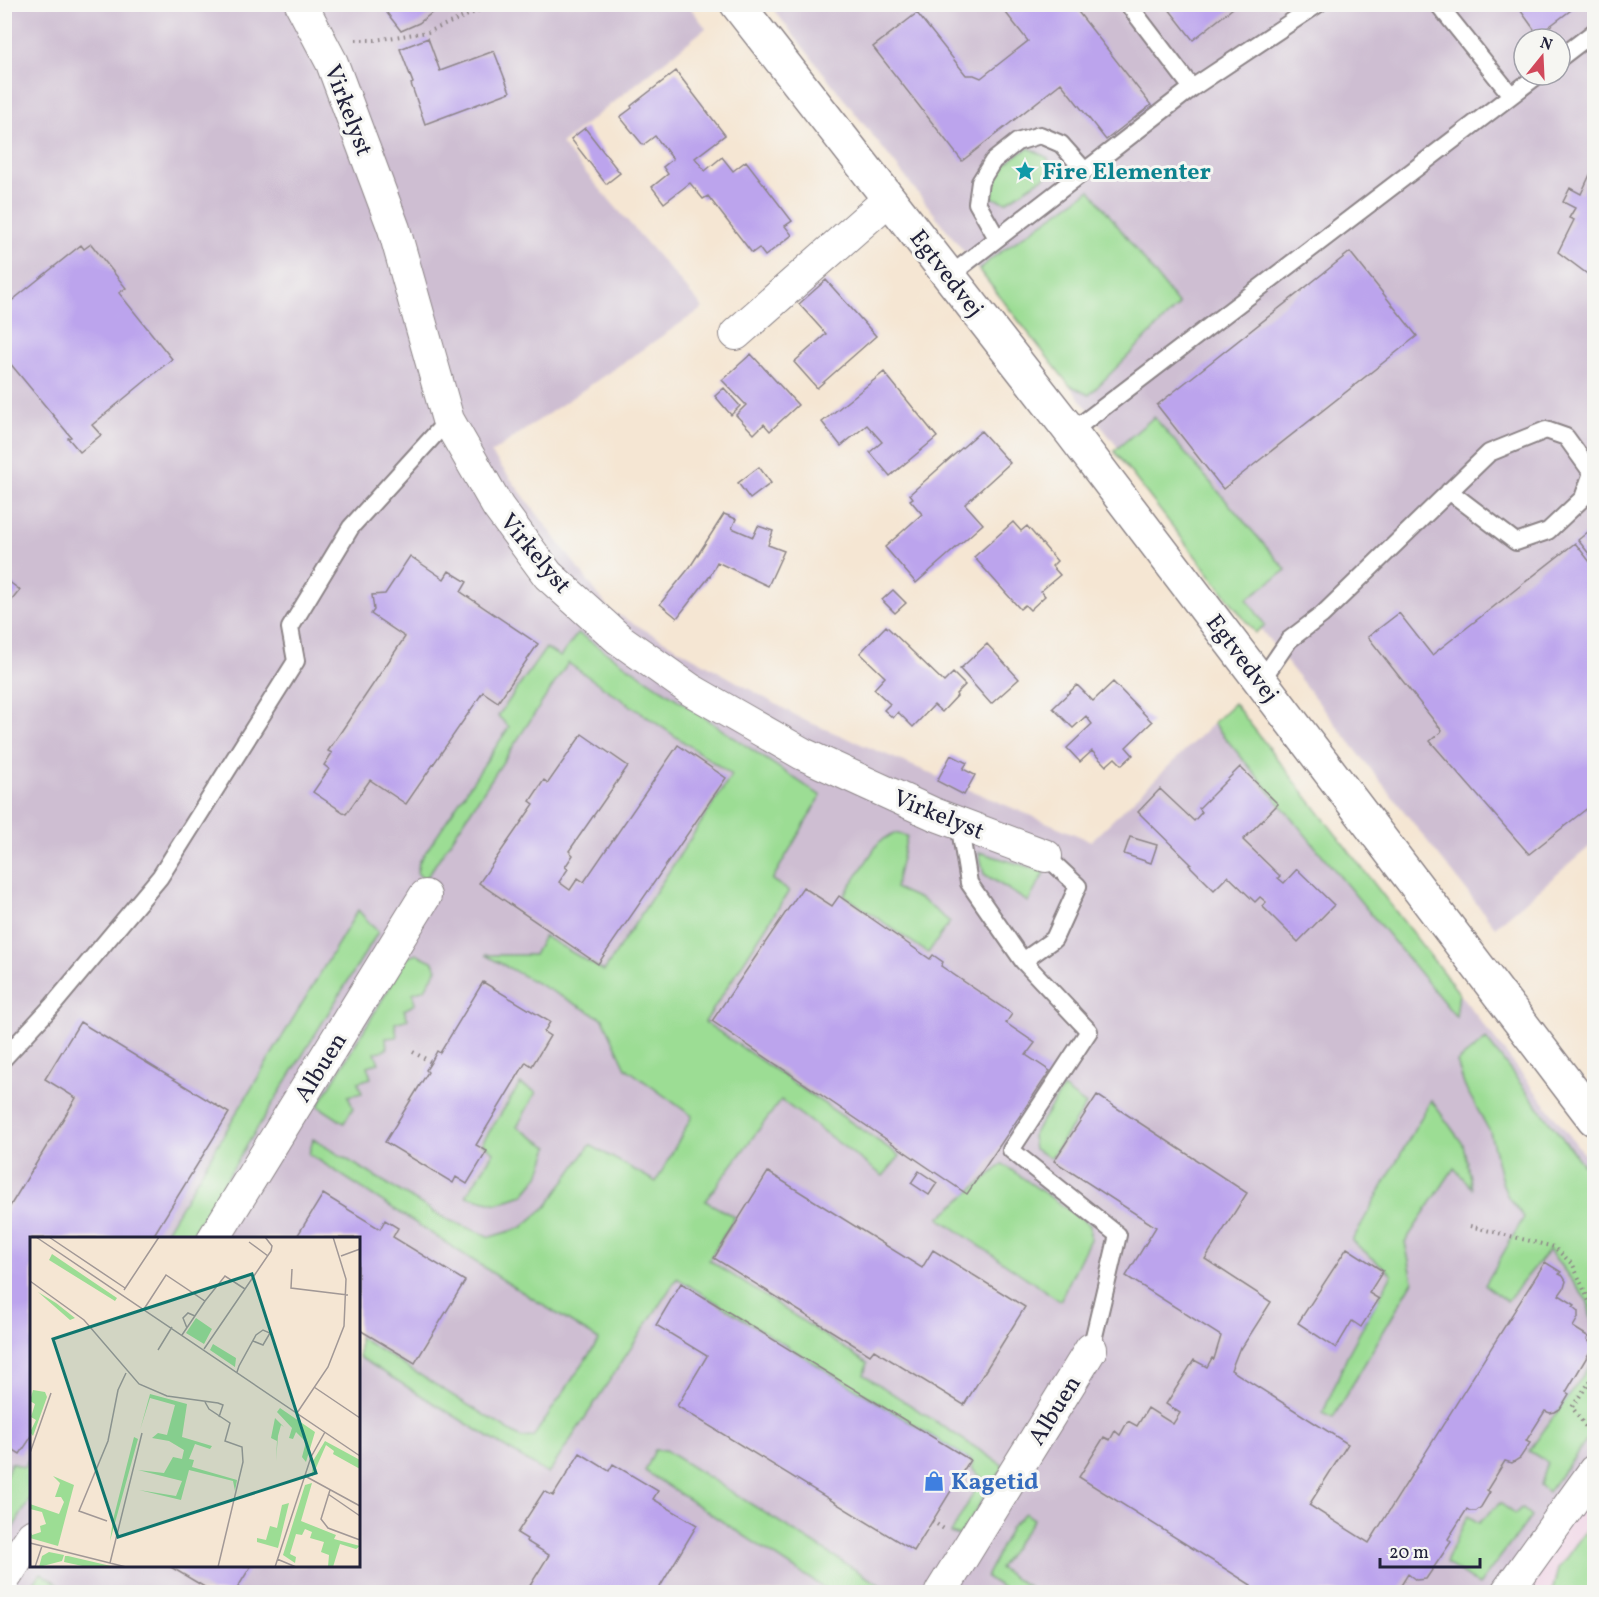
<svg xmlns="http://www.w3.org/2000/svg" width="1599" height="1597" font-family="Vollkorn,serif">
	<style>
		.built { fill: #f0d0e5 }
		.industrial { fill: #cebed2; fill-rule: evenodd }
		.green { fill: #9cdd94; stroke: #5f8068; stroke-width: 1.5 }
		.building { fill: #bca4ed }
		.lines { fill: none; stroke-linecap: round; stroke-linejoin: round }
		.service-casing { stroke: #8c8487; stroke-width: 20 }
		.minor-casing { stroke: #8c8487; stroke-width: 34 }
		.tertiary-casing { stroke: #8c8487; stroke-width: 36 }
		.path { stroke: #8c8487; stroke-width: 4; stroke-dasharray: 1.5 4.5; stroke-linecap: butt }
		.service { stroke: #fff; stroke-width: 16 }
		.minor { stroke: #fff; stroke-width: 32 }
		.tertiary { stroke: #fff; stroke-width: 33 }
		.labels { text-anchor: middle; stroke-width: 6; stroke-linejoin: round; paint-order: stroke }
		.street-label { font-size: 24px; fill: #22223b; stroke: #f6f6f2 }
		.culture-label { font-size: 24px; font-weight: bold; fill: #0d838f; stroke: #f6f6f2; text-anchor: start }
		.shop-label { font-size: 24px; font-weight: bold; fill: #366cbe; stroke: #f6f6f2; text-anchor: start }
		.inset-road { fill: none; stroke: #a19896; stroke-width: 1.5 }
		.view { fill: #0f766e; fill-opacity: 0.15; stroke: #0f766e; stroke-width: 3 }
		.inset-edge { fill: none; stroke: #22223b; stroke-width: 3 }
	</style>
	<rect width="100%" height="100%" fill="#f6f6f2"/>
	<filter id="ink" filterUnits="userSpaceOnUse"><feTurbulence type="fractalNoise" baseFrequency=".0167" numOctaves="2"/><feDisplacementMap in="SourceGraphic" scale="12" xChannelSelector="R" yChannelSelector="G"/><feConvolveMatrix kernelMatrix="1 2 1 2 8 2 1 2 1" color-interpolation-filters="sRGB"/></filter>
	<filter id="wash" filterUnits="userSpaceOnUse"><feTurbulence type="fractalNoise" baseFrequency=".008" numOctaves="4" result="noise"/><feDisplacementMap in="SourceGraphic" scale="24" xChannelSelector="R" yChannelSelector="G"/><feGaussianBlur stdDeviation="1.35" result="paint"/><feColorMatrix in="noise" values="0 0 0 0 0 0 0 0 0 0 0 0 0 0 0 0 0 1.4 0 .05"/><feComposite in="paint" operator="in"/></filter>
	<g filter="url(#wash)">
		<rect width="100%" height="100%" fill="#f5e6d3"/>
		<path class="built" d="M1594,1472V1592H1508Z"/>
		<path class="industrial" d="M5,5H688L706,28L561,144L703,308L491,453L610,610L804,720L1091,841L1234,703L1594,1167V1470L1507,1592H5ZM32,1238H358V1566H32Z
			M770,5H1594V843L1495,927ZM1524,39H1560V75H1524Z"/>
		<path class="green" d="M1029,148L1048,158L1051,173L1006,202L993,198L992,174L1020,153Z
			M1090,190L1179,305L1089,395L1069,385L979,270L992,258Z
			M1154,417L1286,570L1247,599L1265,625L1255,633L1114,451Z
			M578,633L821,796L772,880L789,891L705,1022L900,1156L883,1176L781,1100L705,1201L735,1217L709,1260L867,1363L864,1375L1004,1466L960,1536L951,1533L982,1478L973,1470L972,1461L677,1278L548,1474L359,1357V1337L521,1438L533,1437L599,1340L514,1287L309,1154L313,1139L446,1219L490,1237L521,1228L547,1206L590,1145L656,1182L692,1116L626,1068L603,1019L485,955H534L544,936L604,971L732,775L568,663L425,880L417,873L419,862L509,727L498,716L546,648L560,657Z
			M1234,703L1459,993L1456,1017L1213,723Z
			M894,833L907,836L895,888L922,900L950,922L928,953L844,895L879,842Z
			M979,852L1045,872L1028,902L984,874Z
			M358,910L378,932L190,1238H162Z
			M417,954L432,961L437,969L425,989L413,993L415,1004L404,1010L408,1019L395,1023L397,1037L386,1038L387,1049L375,1053L379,1063L367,1066L371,1078L358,1082L362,1093L348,1096L353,1108L344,1123L318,1106L408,957Z
			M1486,1039L1594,1179V1336L1588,1302L1549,1250L1507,1301L1485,1285L1524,1217L1508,1197L1502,1182L1490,1132L1464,1085L1457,1062Z
			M520,1084L536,1092L517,1127L549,1147L539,1176L523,1195L497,1204L466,1196L494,1152L482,1143Z
			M1063,1088L1086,1105L1051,1158L1034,1149L1032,1136Z
			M1431,1100L1463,1144L1472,1188L1454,1168L1405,1242L1413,1281L1333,1418L1323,1413L1347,1356L1392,1274L1352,1241Z
			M1003,1164L1090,1225V1239L1060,1301L939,1218Z
			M1594,1360V1431L1548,1492L1540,1485L1547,1462L1529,1451Z
			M655,1450H665L883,1587L885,1592H830L645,1471Z
			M31,1456V1498L5,1541V1478L11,1463L24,1467Z
			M1500,1503L1515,1514L1521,1508L1531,1517L1479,1585L1446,1563L1457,1537L1468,1516L1479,1523Z
			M1025,1513L1034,1519L999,1568L1037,1592H1009L986,1577L1011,1527Z
			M1594,1519V1592H1552L1558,1569Z
			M41,1573L71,1592H26Z"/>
		<g id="blocks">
			<path class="building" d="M380,4H443L419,23L401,31Z
				M999,4H1072L1151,105L1106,140L1061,83L962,161L873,47L917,13L966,75H974L981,78L1028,41Z
				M1165,4H1238L1193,40Z
				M1516,4H1579L1538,35Z
				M428,38L440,71L494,51L510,92L425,124L411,84L413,83L400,49Z
				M676,71L725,135L695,158L705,171L722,157L733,171L746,161L792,221L785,226L792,235L765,256L759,248L752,253L708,196L703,199L690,183L664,203L652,187L668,174L663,167L673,159L655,136L643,145L620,117L632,108L631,106Z
				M585,128L620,173L606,184L571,139Z
				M1594,166V279L1558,252L1574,220L1569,218L1575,208L1563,202L1570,188L1581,194Z
				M91,244L126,288L119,293L172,359L92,425L101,435L80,452L68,438L71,437L4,356V307L81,245L84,249Z
				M1350,252L1417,336L1223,489L1157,405Z
				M826,280L876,336L817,388L794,362L826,334L799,304Z
				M751,354L798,405L770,431L764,424L754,434L736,415L746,405L722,380Z
				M884,372L937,437L890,476L870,452L882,442L867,425L841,446L822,422Z
				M724,388L740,406L731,415L715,396Z
				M981,431L1010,463L965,504L983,524L916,583L885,547L922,514L910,500L913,498L910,494Z
				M759,467L771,483L750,499L738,483Z
				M724,514L736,519L732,528L753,537L758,526L773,531L768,545L784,551L768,586L717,562L710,576L677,618L660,604L690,567Z
				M1013,522L1021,531L1027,526L1057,561L1052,566L1060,575L1041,591L1045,596L1030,610L1025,605L1020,609L974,557Z
				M1594,527V560L1578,540Z
				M1575,543L1594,567V803L1529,854L1430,741L1442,731L1368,637L1399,613L1432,655Z
				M410,556L444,579L449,571L467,582L461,592L538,644L498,702L483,692L406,804L370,780L346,814L313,792L329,769L324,765L332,753L328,751L405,637L371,614L374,610L372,595L385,594Z
				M4,578L20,590L4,610Z
				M893,590L906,603L895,613L882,600Z
				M886,626L944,682L953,673L965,685L956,694L957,696L942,712L934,705L913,727L898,712L893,718L884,710L890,704L874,689L885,677L860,653Z
				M987,644L1019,679L991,704L960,669Z
				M1113,682L1152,722L1126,747L1133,755L1122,765L1115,758L1106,766L1092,751L1080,762L1067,748L1092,724L1086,716L1073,728L1053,708L1077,685L1093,701Z
				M582,734L628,766L569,851L573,855L565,867L568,869L559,882L570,890L578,878L584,882L678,745L726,778L598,964L479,883L534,804L530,801L544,780L548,783Z
				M951,755L967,763L963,769L975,775L964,795L937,781Z
				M1240,767L1278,804L1243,840L1280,876L1278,878L1284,883L1297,869L1334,905L1298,942L1262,906L1266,902L1260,897L1255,902L1228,876L1214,890L1189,865L1191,864L1138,812L1160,789L1194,821L1202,812L1199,808Z
				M1130,837L1157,845L1151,863L1124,854Z
				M803,887L832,906L839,896L930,959L933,955L943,962L941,966L1012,1014L1006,1023L1035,1043L1026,1055L1050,1071L967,1194L712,1021Z
				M483,982L550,1022L544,1032L550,1036L532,1066L526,1062L476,1145L487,1151L467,1184L456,1177L453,1183L385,1142L428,1072L426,1070L431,1062L437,1051L440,1053Z
				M80,1022L229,1113L152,1238H32V1436L20,1454L4,1444V1216L76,1098L45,1079Z
				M1097,1095L1247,1193L1205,1259L1271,1302L1241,1349L1240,1347L1231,1370L1348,1444L1309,1505L1369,1543L1545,1262L1561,1272L1559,1274L1563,1276L1566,1281L1564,1288L1559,1295L1575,1305L1573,1307L1578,1311V1318L1573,1327L1589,1337L1587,1339L1591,1344V1350L1566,1392L1569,1394L1560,1409L1555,1412L1550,1413L1545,1411L1526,1441L1530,1443L1520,1458L1512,1463L1505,1461L1487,1490L1490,1492L1481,1507L1476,1511H1470L1467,1509L1448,1539L1451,1542L1426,1579L1416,1580L1408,1574L1397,1592H1246L1251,1585L1079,1477L1104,1437L1110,1440L1115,1431L1120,1435L1128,1421L1137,1426L1148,1408L1173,1424L1180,1413L1166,1404L1194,1360L1207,1367L1212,1358L1214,1359L1221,1336L1126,1276L1156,1227L1054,1161Z
				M919,1171L937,1183L929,1195L911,1183Z
				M768,1172L922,1268L933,1250L1025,1307L964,1405L874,1350L870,1355L714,1258Z
				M323,1194L380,1229L385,1220L398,1228L393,1237L465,1281L415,1363L358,1329V1238H296Z
				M1347,1248L1383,1271L1369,1293L1379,1299L1361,1327L1352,1321L1336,1348L1298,1323Z
				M681,1283L970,1460L914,1551L677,1406L707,1356L656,1325Z
				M580,1453L609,1471L613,1464L658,1491L653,1499L697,1525L657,1592H526L549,1555L526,1541L527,1539L517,1533L544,1491L553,1496Z
				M169,1566H251L235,1592H213Z"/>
		</g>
	</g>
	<g filter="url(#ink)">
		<use href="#blocks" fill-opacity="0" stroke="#8c8487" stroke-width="1.5"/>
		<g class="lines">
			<g class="service-casing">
				<path id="service" d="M1128,4L1192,88L1318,4
					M1438,4L1511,95
					M1560,58L1594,32
					M997,238L977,203L980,182L993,161L1017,142L1040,135L1061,144L1085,171
					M949,276L1192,88
					M1071,432L1538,75
					M1261,681L1289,640L1322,615L1489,453L1546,430L1566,437L1592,473L1583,498L1548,531L1516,542L1449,491
					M959,823L969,883L1023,961L1089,1031L1011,1150L1118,1235L1091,1349
					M1023,961L1054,939L1078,886L1046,856
					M4,1058L53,1005L160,877L296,661L290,628L351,527L448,420"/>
			</g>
			<g class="minor-casing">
				<path id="minor" d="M301,4L332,63L394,229L448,420L498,507L548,575L619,639L691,690L803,754L934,814L1046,856
					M736,334L889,199
					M214,1238L425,896
					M4,1579L32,1536
					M941,1592L1091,1349
					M1507,1592L1594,1471"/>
			</g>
			<g class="tertiary-casing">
				<path id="tertiary" d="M737,4L1071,432L1594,1119"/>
			</g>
			<path class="path" d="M356,40H375L428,32L494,4
				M413,1052L431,1062
				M1470,1226L1554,1247L1573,1265L1594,1312
				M1594,1376L1572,1407L1586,1427L1594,1435
				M932,1521L944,1529"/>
			<use href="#service" class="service"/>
			<use href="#minor" class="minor"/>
			<use href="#tertiary" class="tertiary"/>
		</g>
	</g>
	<defs>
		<g id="sight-bare" transform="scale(1.62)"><path d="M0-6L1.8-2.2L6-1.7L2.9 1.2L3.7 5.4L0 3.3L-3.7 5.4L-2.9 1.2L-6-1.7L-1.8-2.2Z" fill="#0f9aa8" stroke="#f6f6f2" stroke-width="2.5" paint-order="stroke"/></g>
		<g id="shop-bare" transform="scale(1.62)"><path d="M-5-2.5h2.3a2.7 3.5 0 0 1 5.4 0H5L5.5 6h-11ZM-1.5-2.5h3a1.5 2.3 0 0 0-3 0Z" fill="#3f7fe0" stroke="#f6f6f2" stroke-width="2.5" paint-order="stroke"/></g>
	</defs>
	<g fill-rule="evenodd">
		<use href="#sight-bare" x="1025" y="171"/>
		<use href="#shop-bare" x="934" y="1481"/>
	</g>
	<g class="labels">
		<g class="street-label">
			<text transform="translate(349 110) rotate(69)" y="8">Virkelyst</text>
			<text transform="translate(947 273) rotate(52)" y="8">Egtvedvej</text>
			<text transform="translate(536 553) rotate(50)" y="8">Virkelyst</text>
			<text transform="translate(1243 658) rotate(53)" y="8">Egtvedvej</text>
			<text transform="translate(939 814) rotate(22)" y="8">Virkelyst</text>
			<text transform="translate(320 1067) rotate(-58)" y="8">Albuen</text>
			<text transform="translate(1054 1410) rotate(-58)" y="8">Albuen</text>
		</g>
		<g class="culture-label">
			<text x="1042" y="179">Fire Elementer</text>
		</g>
		<g class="shop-label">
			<text x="951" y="1489">Kagetid</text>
		</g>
	</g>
	<g transform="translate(30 1237)">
		<rect width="330" height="330" fill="#f5e6d3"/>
		<path d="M22,17L87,61L85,64L19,23ZM8,55L26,66L45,81L40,83ZM166,81L182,92L174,107L156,96ZM183,107L206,121L205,130L180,113ZM3,153L15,155L17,160L3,199L0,195L6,183L1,180L5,167L0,164ZM120,157L157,167L152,200L182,209L180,212L165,207L159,222L164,223L162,230L207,243L205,254L203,244L159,233L151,263L109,253L146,259L152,244L108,233L134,236L143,220L152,222L154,213L139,204L122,201L128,196L137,198L145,168L120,161L110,193ZM250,171L285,195L276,225L272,220L276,205L266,195L263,202L259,201L262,191L247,175ZM245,181L254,190L251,188L248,199L246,224L247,204L241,201ZM104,200L108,202L80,304L83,283ZM295,204L330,223V232L303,217L304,214L296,208L282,240L283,224ZM23,239L44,248L28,309L0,301V293L2,298L11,295L10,289L16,287L12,275L0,272V267L29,277L34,265L31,260H25L30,246ZM282,246L271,284L306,298L304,302L330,309L326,312L310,307L303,330H298L299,318L291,315L294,305L280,301L282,295L275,292L272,298L266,297L260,317L266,320L265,326L253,318L275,248ZM259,266L248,311L227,305V301L236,303L240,289L247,291L252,268ZM19,315L34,318L32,324L9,330L12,319ZM35,319H38L85,330H57L34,325Z" fill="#9cdd94"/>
		<path class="inset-road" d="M6,0L330,219M19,0L95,51M219,5L238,19M311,19L330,12M262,32L261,51L318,58M0,44L54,83L109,147L137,159L188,166L193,168L189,180M94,53L129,0M114,72L136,38L175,64L195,39L215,52M157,91L153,81L158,76L165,79M152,98L175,64M174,112L241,14L242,9L235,0M128,113L142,90M207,135L209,129L226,98L233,93L240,96L233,108L223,104M284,150L330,181M175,165L179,172L200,186L195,204L212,210L213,225L188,330M267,176L298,130L314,89L316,42L303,0M0,216L21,156M275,239L330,269M300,253L291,282L298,291L330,303M298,257L330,279M77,284L49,274L78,204L88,153L96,136M0,306L96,330M247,322L266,330M80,326L112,196M5,330L12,309M245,330L281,220L295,195"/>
		<path class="view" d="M222,37L286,236L88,300L23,102Z"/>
		<rect width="330" height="330" class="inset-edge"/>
	</g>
	<rect width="1599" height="1597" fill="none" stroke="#f6f6f2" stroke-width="24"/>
	<g transform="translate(1542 57) rotate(18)"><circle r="28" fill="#f6f6f2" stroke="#a1a1a9" stroke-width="1.5"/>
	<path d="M0-4.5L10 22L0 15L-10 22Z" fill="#d1495b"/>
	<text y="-9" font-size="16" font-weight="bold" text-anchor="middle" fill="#22223b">N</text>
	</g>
	<path d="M1380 1558v9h100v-9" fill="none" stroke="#22223b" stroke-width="3"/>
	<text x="1389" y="1558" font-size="18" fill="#22223b" stroke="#f6f6f2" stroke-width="4.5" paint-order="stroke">20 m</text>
</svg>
